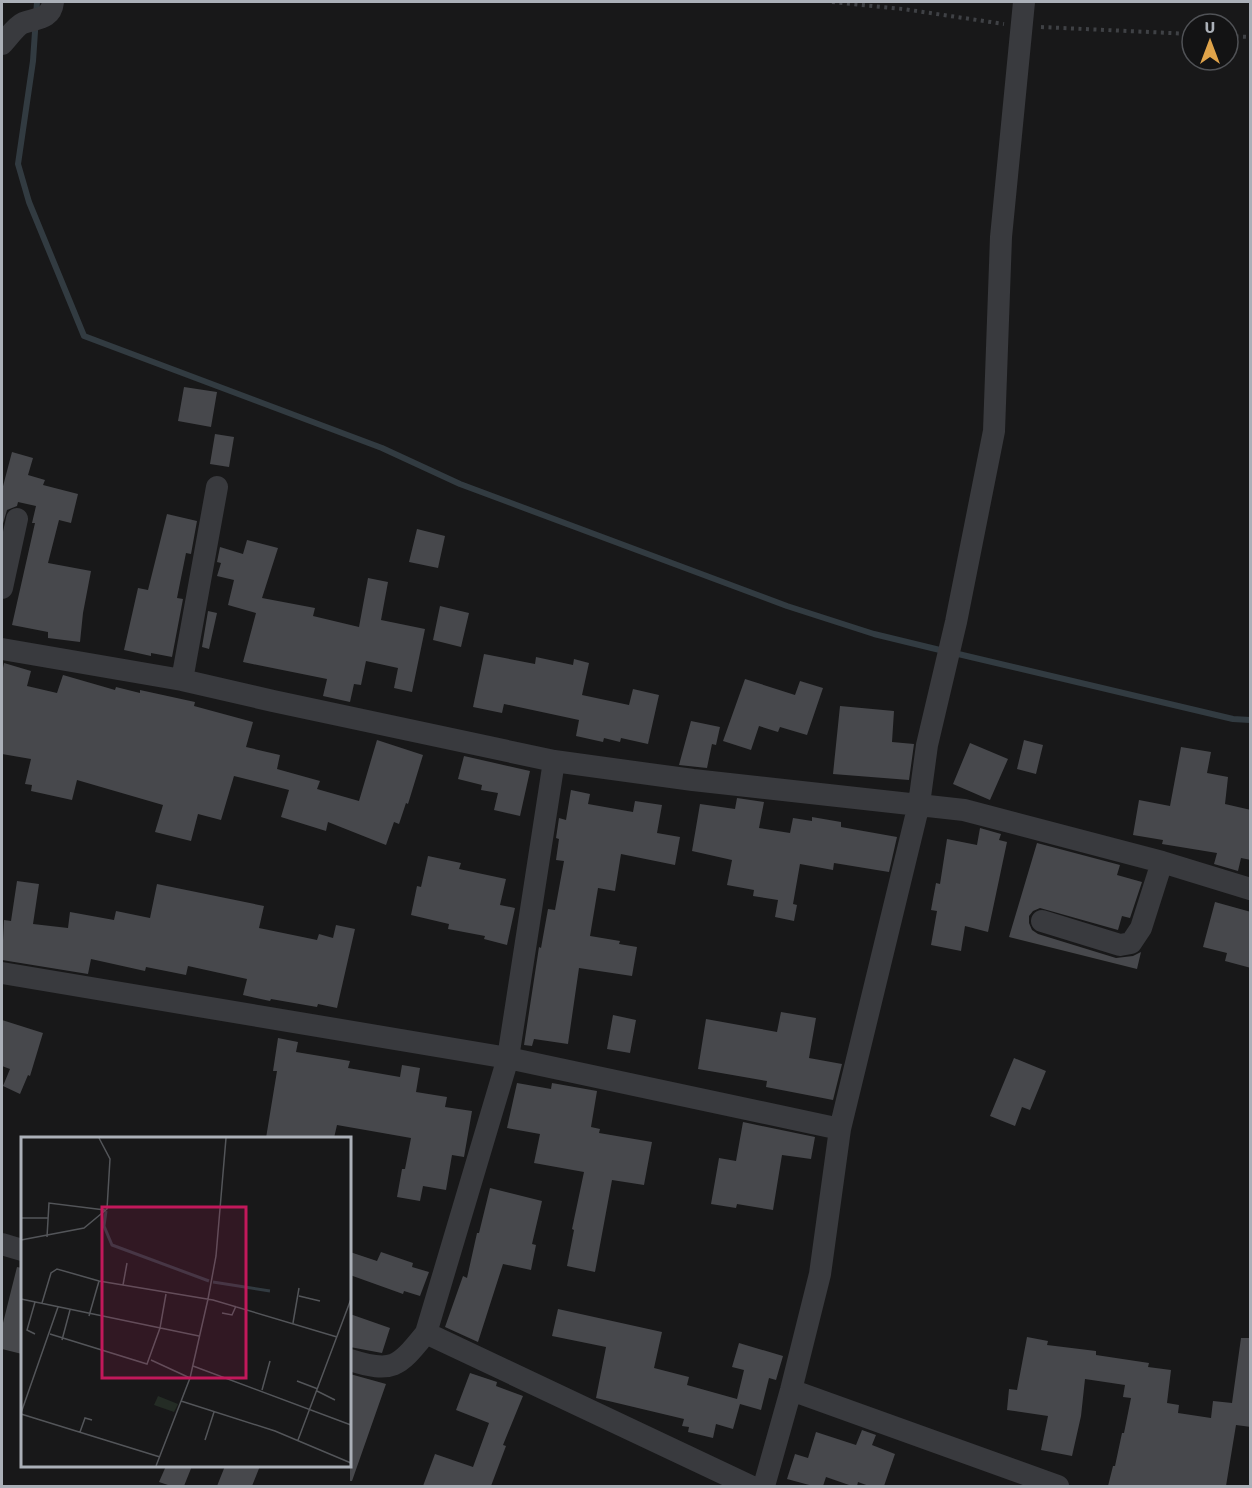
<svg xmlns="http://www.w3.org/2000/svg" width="1252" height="1488" font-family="Signika,sans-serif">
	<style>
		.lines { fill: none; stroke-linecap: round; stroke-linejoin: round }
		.stream { stroke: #323b41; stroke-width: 6 }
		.building { fill: #47484c }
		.path { stroke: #3f4145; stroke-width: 4; stroke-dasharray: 3 4.5; stroke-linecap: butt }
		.street { stroke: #393a3e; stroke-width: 22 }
		.inset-river { fill: none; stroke: #323b41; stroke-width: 3 }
		.inset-road { fill: none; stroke: #535559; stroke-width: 1.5 }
		.view { fill: #c2185b; fill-opacity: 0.15; stroke: #c2185b; stroke-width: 3 }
		.inset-edge { fill: none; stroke: #abb0b8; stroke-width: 3 }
	</style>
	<rect width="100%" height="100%" fill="#181819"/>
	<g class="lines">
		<path class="stream" d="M37,2L33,61L18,164L29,202L84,336L382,448L460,484L787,606L874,634L944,651
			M954,653L1233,719L1250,720"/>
	</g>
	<path class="building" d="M184,387L217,392L211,427L178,421Z
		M215,434L234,437L229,467L210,464Z
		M12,452L33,458L28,475L45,480L43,485L78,494L71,523L59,520L48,563L91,571L83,613L80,642L48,638V632L12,625L35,523H32L36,506L18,502L17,506L7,510L2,527V490Z
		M167,514L197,521L191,554L186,553L177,598L183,599L172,657L151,653V656L124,650L138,588L148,590Z
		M417,529L445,536L438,568L409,562Z
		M247,540L278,548L262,598L315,608L313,616L359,627L368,578L388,582L381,620L425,629L412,692L394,688L398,668L366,661L361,685L354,684L350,702L323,696L327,679L243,662L256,613L228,605L234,580L217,576L221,563L217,562L220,547L243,554Z
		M440,606L469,613L461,647L433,640Z
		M208,611L217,613L209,649L202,647Z
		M484,654L535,664L536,657L573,665L574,659L589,663L582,695L629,705L633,689L659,695L648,744L621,738L620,742L604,738L603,742L576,736L579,720L504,704L502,713L473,707Z
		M4,663L31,671L27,686L57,693L63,675L115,690L116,687L140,693V690L195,702L194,706L253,722L246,747L280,755L277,769L320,781L317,789L359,801L377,740L423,755L408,804L406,803L399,824L394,822L386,845L328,822L326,831L281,817L289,790L234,776L221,820L198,814L191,841L155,832L163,805L77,780L72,800L31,791L32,785L25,784L31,759L2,754V673Z
		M745,679L795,695L800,681L823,688L807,735L780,727L778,732L759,726L751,750L723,741Z
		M840,706L894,711L892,742L914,744L909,780L833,774Z
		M691,721L720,727L716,745L712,744L707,768L679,765Z
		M1024,740L1043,745L1036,774L1017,769Z
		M970,743L1008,759L990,800L953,784Z
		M1181,747L1211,752L1207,773L1228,777L1225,804L1251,810V860L1241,858L1238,871L1214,864L1217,853L1162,844L1163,840L1133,835L1139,800L1170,806Z
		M464,756L530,771L520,816L494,810L498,793L481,790L482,785L458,779Z
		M571,790L590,794L588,804L633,812L635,801L662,805L657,833L680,837L675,865L621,854L615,891L598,888L590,936L620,941L619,944L637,947L632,976L579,968L568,1044L534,1039L532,1046L524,1045L539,947L541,948L548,909L555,910L564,861L556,860L559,839L556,838L559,818L566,820Z
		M737,798L764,802L759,828L790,833L793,818L812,821V817L841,822V827L897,837L889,872L834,863L833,870L800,864L793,904L797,905L794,921L775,917L778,900L753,896L754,890L727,885L732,860L692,851L700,804L735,809Z
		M980,828L1001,834L999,840L1007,842L988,932L965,926L961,951L931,945L937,911L931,910L936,883L940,884L947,839L977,845Z
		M1037,843L1120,865L1117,875L1142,882L1130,918L1122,916L1118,930L1040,908L1033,911L1029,916V923L1032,930L1038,934L1116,958L1133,956L1141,952L1137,969L1009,937Z
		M428,856L461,863L459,869L506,879L500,905L515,908L507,945L484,939L485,936L448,929L449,924L411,915L417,886L421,887Z
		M17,881L39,884L33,924L68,928L70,912L114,920L116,911L150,918L157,884L264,906L259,928L317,940L319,934L333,938L336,925L355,929L337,1008L318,1004L317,1007L271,999L270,1001L243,995L247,979L188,966L186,975L146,967L145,971L91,959L88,974L2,960L4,920L11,921Z
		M1215,902L1251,912V968L1225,961L1227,953L1203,947Z
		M781,1012L816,1018L809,1058L842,1064L833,1100L766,1087L767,1081L698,1069L706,1019L777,1032Z
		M613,1015L636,1020L630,1053L607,1049Z
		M2,1020L43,1033L30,1076L28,1075L20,1094L3,1086L10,1069L2,1066Z
		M278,1038L298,1042L296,1052L350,1061L348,1068L400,1077L402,1065L420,1068L416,1092L447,1097L445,1107L472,1111L464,1157L452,1155L446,1190L423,1186L420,1201L397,1197L402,1169H405L411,1138L337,1125L334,1138H266L277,1071H273Z
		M1014,1058L1046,1071L1030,1110L1022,1107L1015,1126L990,1116Z
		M517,1083L551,1089L552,1083L597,1091L591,1127L600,1129L599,1133L652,1142L644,1185L612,1180L595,1272L567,1266L574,1230L572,1229L584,1172L534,1163L540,1134L507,1128Z
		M743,1122L815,1137L811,1159L782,1155L773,1210L737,1204L736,1208L711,1204L719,1158L736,1161Z
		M490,1188L542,1201L532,1244L536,1245L531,1270L503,1264L478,1342L445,1327L463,1276L467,1278L477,1233H479Z
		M350,1252L377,1261L381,1252L413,1263L412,1267L429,1272L420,1296L404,1291L403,1294L350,1275Z
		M17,1267L22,1268V1354L2,1349V1327Z
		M558,1309L662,1332L654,1368L689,1377L687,1385L737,1399L744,1370L732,1367L739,1343L783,1356L776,1380L769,1378L761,1410L740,1404L733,1429L716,1424L713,1438L688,1432L689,1427L682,1426L684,1419L596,1398L606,1347L552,1336Z
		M350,1314L390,1328L382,1353L350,1347Z
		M1027,1337L1048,1341L1047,1345L1096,1351V1355L1149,1363L1148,1367L1171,1370L1167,1403L1179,1405L1178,1413L1211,1418L1213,1401L1232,1403L1241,1338H1251V1427L1236,1425L1226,1486H1108L1113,1466H1115L1122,1433H1124L1131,1398L1123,1397L1125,1385L1085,1379L1081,1416L1072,1456L1041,1450L1048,1416L1007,1410L1009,1389L1017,1390Z
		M470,1373L497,1382L496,1386L523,1396L503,1445L506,1446L491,1486H423L435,1454L473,1467L489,1423L456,1410Z
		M350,1374L386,1384L352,1481H350Z
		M862,1430L876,1435L872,1445L895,1454L884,1486H869L858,1482L857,1486H852L826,1477L823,1486H813L787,1479L795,1454L808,1458L816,1432L856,1445Z
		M166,1466H192L184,1486H171L159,1482Z
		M225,1466H260L252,1486H217Z"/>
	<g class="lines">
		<path class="path" d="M832,2L903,9L1004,24
			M1041,27L1192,34
			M1228,36L1250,37"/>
		<path class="street" d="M2,44C8,38 16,26 23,23C36,18 51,20 53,2
			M2,588L17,519
			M2,649L182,680L273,701L554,761L693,780L964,810L1162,862L1250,889
			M182,680L217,487
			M1042,921L1120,945L1131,943L1141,928L1162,862
			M2,973L508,1058L840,1129
			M2,1244L22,1250
			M426,1333L750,1486
			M350,1360C394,1374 399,1366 426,1333L508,1058L554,761
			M791,1390L1058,1486
			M764,1486L791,1390L820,1274L840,1129L919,804L927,745L956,622L994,431L1001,237L1024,2"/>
	</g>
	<g transform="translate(21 1137)">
		<rect width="330" height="330" fill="#181819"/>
		<path d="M137,259L157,267L153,275L133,268Z" fill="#242c25"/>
		<path class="inset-river" d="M85,74L83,89L91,108L188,144M192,145L249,154"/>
		<path class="inset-road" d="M0,81H27M26,100L28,66L84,73M0,103L63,91L86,72L89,22L78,1M102,148L106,126M278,159L299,164M0,162L178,199M14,165L6,193L14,197M21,166L30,136L36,132L78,144L192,163L316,200M201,176L211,178L215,169M68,179L78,144M272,186L278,151M29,197L126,227L139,191L145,157M41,203L49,173M130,223L169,241M172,229L330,288M276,244L297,252M241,253L249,224M296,254L314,263M160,264L254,294L330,326M0,276L37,170M0,277L139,320M59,295L64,281L71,283M184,303L193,275M277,303L330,162M135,329L169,241L187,162L195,119L205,1"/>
		<path class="view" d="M81,70H225V241H81Z"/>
		<rect width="330" height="330" class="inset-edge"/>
	</g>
	<rect width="1252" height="1488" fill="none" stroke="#abb0b8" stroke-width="6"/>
	<g transform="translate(1210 42)"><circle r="28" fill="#131314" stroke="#505256" stroke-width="1.5"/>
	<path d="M0-4.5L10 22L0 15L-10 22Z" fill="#dfa34a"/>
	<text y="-9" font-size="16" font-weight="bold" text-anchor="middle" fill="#abb0b8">U</text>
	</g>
</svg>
